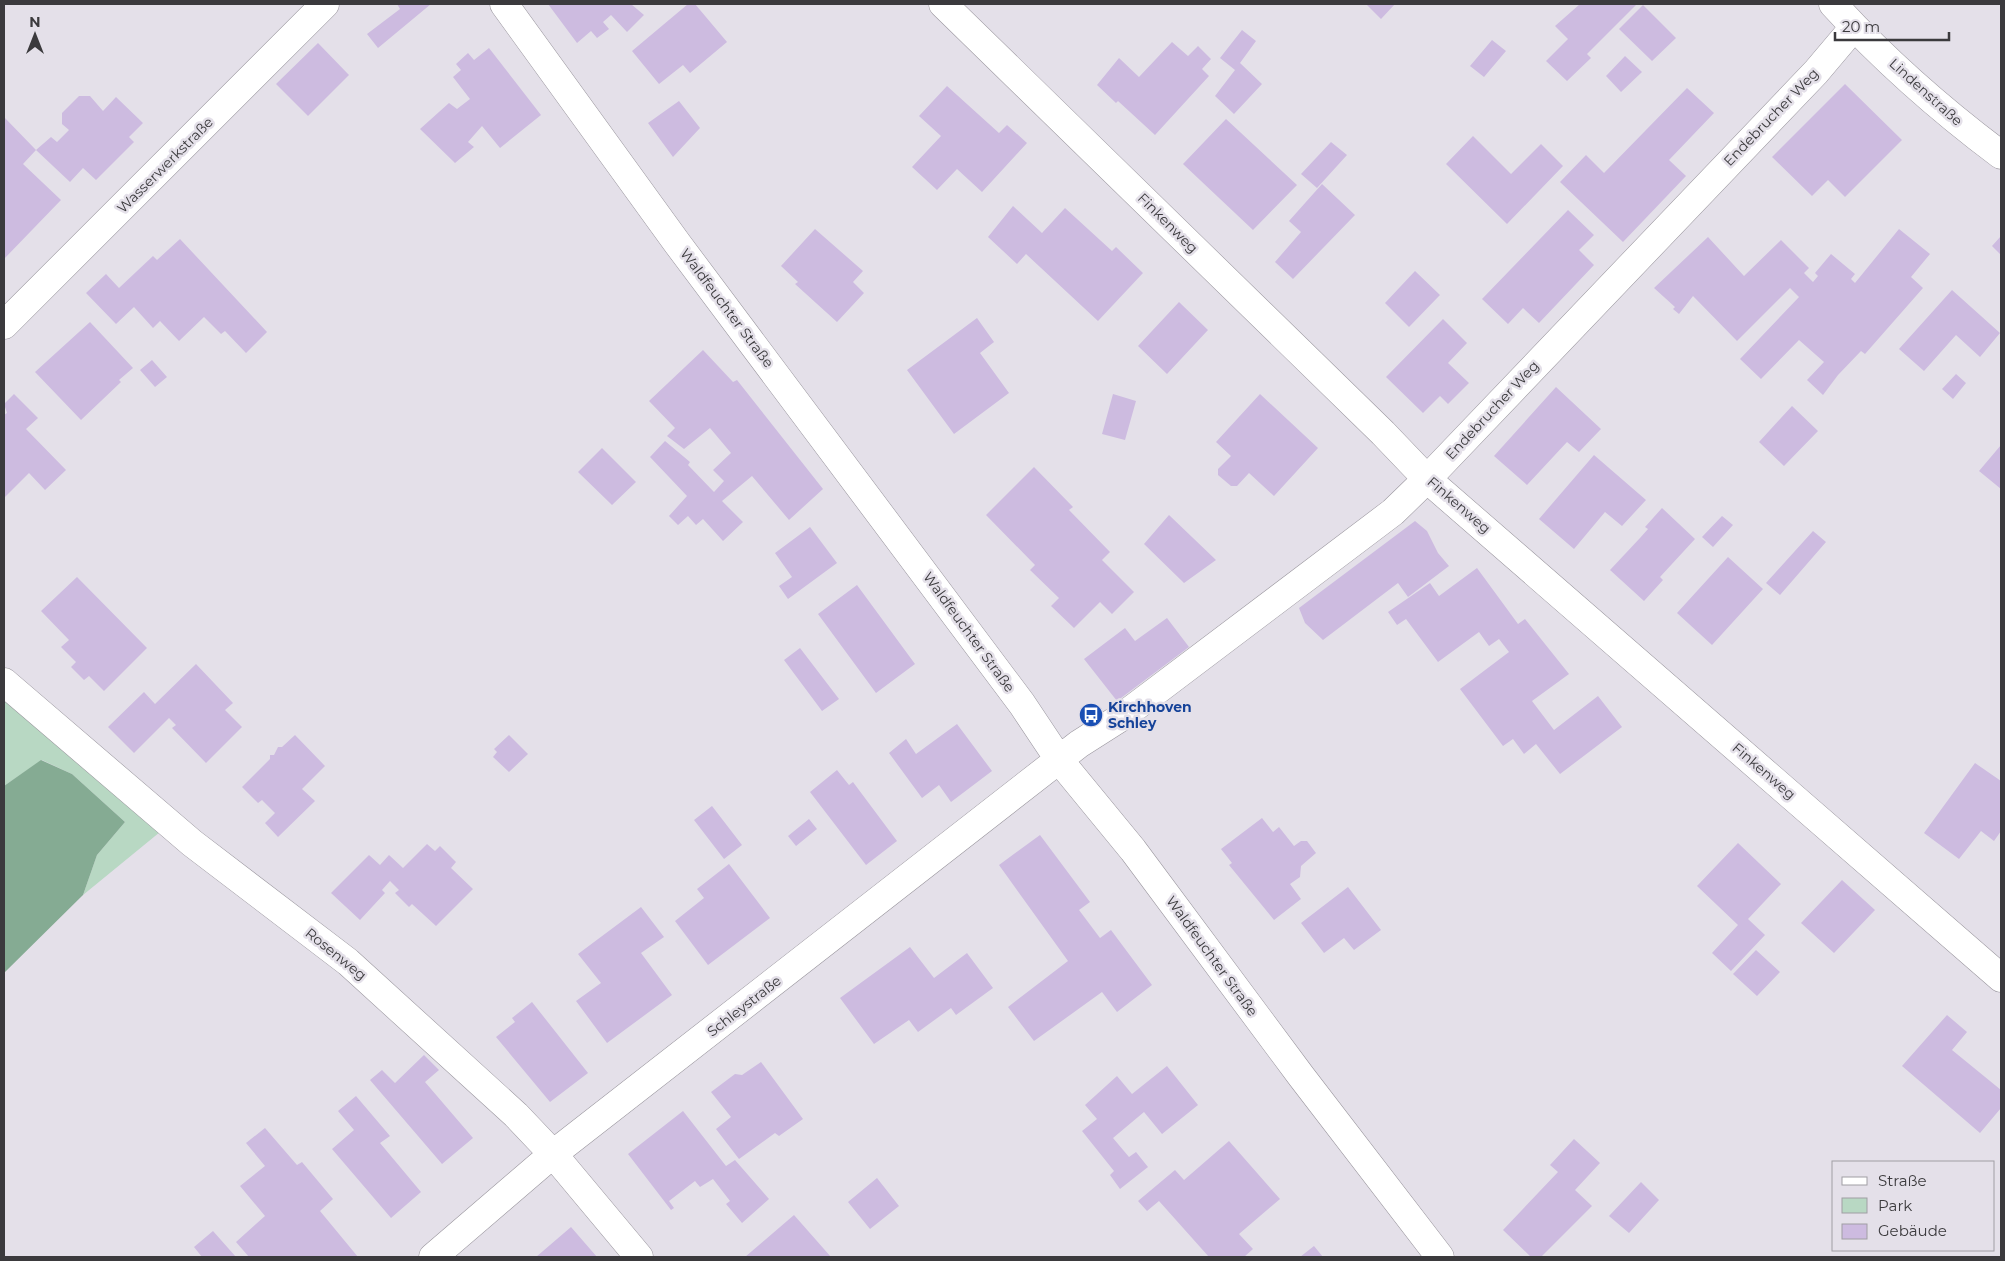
<svg xmlns="http://www.w3.org/2000/svg" width="2005" height="1261" font-family="Montserrat,sans-serif">
	<style>
		.green { fill: #b8d8c3 }
		.forest { fill: #85ab93 }
		.building { fill: #cdbbe0 }
		.lines { fill: none; stroke-linecap: round; stroke-linejoin: round }
		.minor-casing { stroke: #99959d; stroke-width: 29 }
		.minor { stroke: #fff; stroke-width: 28 }
		.labels { text-anchor: middle; stroke-width: 5; stroke-linejoin: round; paint-order: stroke }
		.street-label { font-size: 14px; fill: #3b3a3d; stroke: #e4e0e9 }
		.transit-label { font-size: 14px; font-weight: bold; fill: #164399; stroke: #e4e0e9; text-anchor: start }
	</style>
	<rect width="100%" height="100%" fill="#e4e0e9"/>
	<path class="green" d="M4,697L160,832L83,895L97,855L125,822L72,774L42,760L4,786Z"/>
	<path class="forest" d="M41,760L72,774L125,822L97,855L83,895L4,973V786Z"/>
	<path class="building" d="M397,4H431L378,48L367,34L400,9Z
		M548,4H631L644,15L627,32L611,15L603,22L609,29L597,38L591,31L577,43Z
		M688,4H695L727,42L690,73L683,65L659,84L632,51Z
		M1366,4H1395L1381,19Z
		M1580,4H1637L1587,54L1591,58L1567,81L1546,61L1568,39L1555,26Z
		M1643,5L1676,38L1652,61L1619,29Z
		M1242,30L1256,41L1240,63L1262,84L1234,114L1215,96L1235,70L1220,58Z
		M1492,40L1506,51L1484,77L1470,66Z
		M1172,42L1188,56L1198,46L1211,59L1202,69L1209,76L1155,135L1118,101L1116,103L1097,85L1119,58L1139,77Z
		M318,43L349,75L308,116L276,84Z
		M489,48L541,115L500,148L482,126L468,142L474,147L455,163L420,129L449,103L457,109L470,99L453,77L461,70L456,64L468,53L474,60Z
		M1625,56L1642,72L1621,92L1606,76Z
		M1845,84L1902,140L1845,197L1828,180L1812,196L1772,157Z
		M947,86L999,133L1007,125L1027,143L982,192L957,169L937,190L912,167L941,136L919,116Z
		M1687,88L1714,113L1669,160L1686,176L1623,242L1560,182L1586,155L1604,173Z
		M79,96H90L103,111L116,97L143,123L129,137L134,142L96,180L83,168L70,182L36,150L51,137L57,142L69,130L62,124V113Z
		M679,101L700,128L673,157L648,123Z
		M4,117L36,150L23,164L61,200L4,259Z
		M1226,119L1297,185L1253,230L1183,164Z
		M1473,136L1511,174L1541,144L1563,166L1507,224L1446,164Z
		M1331,142L1347,155L1317,188L1301,174Z
		M1322,184L1355,215L1293,279L1275,262L1301,232L1289,221Z
		M1013,206L1042,233L1065,208L1112,251L1116,247L1143,273L1098,321L1026,254L1017,264L988,237Z
		M1568,210L1594,235L1579,250L1594,265L1539,323L1523,308L1508,324L1482,299Z
		M815,229L863,271L853,282L864,293L837,322L795,284L798,282L781,266Z
		M1899,229L1930,254L1911,277L1923,288L1865,354L1861,351L1838,375L1823,395L1807,380L1824,362L1799,340L1761,379L1740,359L1799,297L1790,288L1737,341L1693,296L1679,314L1673,309L1675,307L1654,288L1708,237L1744,276L1781,240L1809,268L1804,273L1813,282L1818,276L1815,273L1831,254L1855,274L1851,279L1855,283Z
		M2001,236V255L1992,246Z
		M180,239L267,332L246,353L225,331L221,334L204,317L179,341L160,321L153,328L134,307L116,324L86,293L106,274L119,288L153,256L157,260Z
		M1415,271L1440,295L1409,327L1385,303Z
		M1952,290L2000,333L1980,357L1956,335L1924,371L1899,349Z
		M1179,302L1208,330L1167,374L1138,346Z
		M977,318L994,342L980,353L1009,393L954,434L907,370Z
		M1443,319L1467,343L1448,363L1469,383L1448,404L1440,396L1423,413L1386,377Z
		M90,322L133,368L119,380L121,382L81,420L35,372Z
		M703,350L733,382L737,380L823,489L789,520L752,476L722,501L743,522L723,541L703,519L696,525L688,516L678,525L669,516L687,496L650,457L665,441L690,462L688,465L714,492L724,481L713,470L731,453L710,428L684,449L667,436L675,428L649,401Z
		M152,360L167,377L155,387L140,370Z
		M1956,374L1966,383L1953,399L1942,389Z
		M1556,387L1601,429L1579,452L1567,442L1527,485L1494,456Z
		M14,394L38,418L26,429L66,470L45,490L29,473L4,498V415L7,413L4,404Z
		M1113,394L1136,401L1125,440L1102,434Z
		M1260,394L1318,448L1274,496L1249,473L1237,486H1231L1218,475V469L1231,456L1216,442Z
		M1792,406L1818,431L1784,466L1759,442Z
		M2001,445V489L1979,471Z
		M602,448L636,482L612,505L578,472Z
		M1594,455L1646,500L1622,526L1605,512L1574,549L1539,519Z
		M1034,467L1073,507L1069,510L1110,552L1102,560L1134,592L1112,614L1100,602L1074,628L1051,606L1059,598L1030,570L1035,565L986,515Z
		M1662,508L1695,539L1660,577L1663,580L1644,601L1610,570L1640,538L1648,529L1645,527Z
		M1169,515L1216,560L1184,583L1144,544Z
		M1722,516L1733,525L1713,547L1702,537Z
		M1415,521L1427,531L1438,553L1449,566L1408,597L1398,583L1323,640L1305,623L1299,608Z
		M810,527L837,563L788,599L779,586L792,577L775,553Z
		M1813,531L1826,542L1780,595L1766,583Z
		M1728,557L1763,589L1712,645L1677,613Z
		M1477,568L1518,624L1525,619L1569,674L1532,701L1554,730L1598,696L1622,727L1560,774L1536,744L1524,754L1513,739L1503,746L1460,689L1509,652L1499,639L1489,646L1479,632L1438,662L1406,619L1397,625L1388,612L1430,583L1439,596Z
		M77,577L147,648L104,691L89,676L84,680L71,667L76,662L61,647L69,640L41,611Z
		M857,585L915,664L876,693L818,614Z
		M1167,618L1189,647L1117,701L1084,659L1125,628L1135,641Z
		M800,648L839,699L822,711L784,660Z
		M196,664L233,703L225,710L242,727L206,763L172,728L176,725L169,718L134,753L108,727L144,692L155,704Z
		M957,724L992,771L951,802L939,785L922,798L889,753L906,739L916,754Z
		M295,735L325,766L302,789L315,801L278,837L265,823L275,813L262,800L258,803L242,787L270,759V755H274L278,747H282Z
		M509,735L528,754L509,772L493,757L497,752L494,749Z
		M1975,763L2001,781V831L1994,841L1981,831L1959,859L1924,833Z
		M837,770L849,785L853,782L897,841L866,865L810,792Z
		M712,806L742,845L724,859L694,820Z
		M1262,818L1273,832L1279,827L1294,846L1301,841H1307L1316,853L1301,866L1300,877L1290,884L1301,899L1274,920L1229,865L1232,863L1221,849Z
		M809,819L817,829L796,846L788,836Z
		M1040,835L1090,902L1079,910L1100,938L1111,930L1152,985L1117,1012L1102,992L1034,1041L1008,1007L1068,961L999,865Z
		M1738,843L1781,884L1748,919L1765,935L1731,971L1712,953L1738,925L1697,886Z
		M427,844L435,851L440,846L456,862L451,868L473,889L436,926L412,904L409,907L395,893L399,890L390,881L382,890L385,893L360,920L331,893L369,855L380,865L389,855L403,868Z
		M729,864L770,918L708,965L675,921L704,898L697,889Z
		M1842,880L1875,910L1834,953L1801,923Z
		M1348,887L1381,930L1354,950L1344,938L1324,953L1301,923Z
		M641,907L664,937L641,953L672,995L607,1043L576,1001L601,983L578,954Z
		M910,947L934,978L967,953L993,988L956,1015L951,1008L918,1032L909,1020L874,1044L840,998Z
		M1756,950L1780,972L1757,996L1733,974Z
		M532,1002L588,1073L550,1102L496,1037L515,1022L512,1018Z
		M1947,1015L1967,1032L1952,1050L2001,1090V1108L1980,1133L1902,1066Z
		M424,1055L439,1070L425,1082L473,1138L442,1164L370,1080L382,1070L395,1083Z
		M761,1062L803,1119L779,1136L775,1133L739,1159L716,1129L731,1117L711,1092L735,1074L742,1075Z
		M1167,1066L1198,1105L1162,1134L1144,1112L1113,1138L1129,1157L1136,1152L1148,1167L1120,1189L1110,1175L1114,1171L1082,1131L1097,1119L1085,1105L1117,1076L1132,1094Z
		M356,1096L390,1136L380,1143L421,1192L391,1218L332,1149L354,1130L338,1111Z
		M683,1111L726,1166L735,1160L769,1199L742,1223L726,1204L730,1201L713,1179L700,1187L695,1181L669,1201L674,1208L671,1210L628,1154Z
		M265,1128L297,1165L302,1162L333,1199L320,1211L358,1257H249L236,1242L265,1216L240,1186L265,1166L246,1143Z
		M1574,1139L1600,1163L1575,1190L1592,1206L1541,1257H1531L1503,1230L1558,1172L1550,1165Z
		M1229,1141L1280,1199L1239,1234L1253,1249L1244,1257H1209L1159,1201L1147,1211L1138,1201L1175,1170L1184,1180Z
		M877,1178L899,1206L870,1229L848,1202Z
		M1641,1182L1659,1200L1629,1233L1609,1216Z
		M794,1215L831,1257H745Z
		M571,1227L597,1257H536Z
		M213,1231L236,1257H202L194,1247Z
		M1314,1246L1323,1257H1300Z"/>
	<g class="lines">
		<g class="minor-casing">
			<path id="minor" d="M504,4L677,243L1022,704L1060,761L1133,850L1301,1076L1440,1257
				M943,4L1383,433L1427,479L2001,978
				M1833,4C1884,60 1941,110 2001,155
				M4,325L325,4
				M4,682L192,843L348,962L516,1115L553,1154L639,1257
				M433,1257L553,1154L1079,744L1123,716L1393,512L1427,479L1816,72L1854,27"/>
		</g>
		<use href="#minor" class="minor"/>
	</g>
	<defs>
		<g id="bus-disc" transform="scale(1.25)"><circle r="9.5" fill="#1a4fb4" stroke="#e4e0e9"/><path d="M-5-6H5V4H4V6H2V4H-2V6H-4V4H-5ZM-3.5-4V0h7V-4ZM-3.5 1.2v1.5H-2V1.2ZM2 1.2v1.5H3.5V1.2Z" fill="#fff"/></g>
	</defs>
	<g fill-rule="evenodd">
		<use href="#bus-disc" x="1091" y="715"/>
	</g>
	<g class="labels">
		<g class="street-label">
			<text transform="translate(1926 92) rotate(42)" y="5">Lindenstraße</text>
			<text transform="translate(1771 117) rotate(-46)" y="5">Endebrucher Weg</text>
			<text transform="translate(165 165) rotate(-45)" y="5">Wasserwerkstraße</text>
			<text transform="translate(1168 223) rotate(45)" y="5">Finkenweg</text>
			<text transform="translate(727 308) rotate(53)" y="5">Waldfeuchter Straße</text>
			<text transform="translate(1492 410) rotate(-47)" y="5">Endebrucher Weg</text>
			<text transform="translate(1459 505) rotate(41)" y="5">Finkenweg</text>
			<text transform="translate(969 632) rotate(54)" y="5">Waldfeuchter Straße</text>
			<text transform="translate(1764 771) rotate(41)" y="5">Finkenweg</text>
			<text transform="translate(336 954) rotate(39)" y="5">Rosenweg</text>
			<text transform="translate(1212 956) rotate(54)" y="5">Waldfeuchter Straße</text>
			<text transform="translate(744 1006) rotate(-38)" y="5">Schleystraße</text>
		</g>
		<g class="transit-label">
			<text x="1108" y="712">Kirchhoven<tspan x="1108" dy="16">Schley</tspan></text>
		</g>
	</g>
	<rect width="2005" height="1261" fill="none" stroke="#3b3a3d" stroke-width="10"/>
	<rect x="1832" y="1161" width="162" height="90" fill="#e4e0e9" stroke="#a09ea4"/>
	<rect x="1842" y="1177" width="25" height="8" fill="#ffffff" stroke="#a09ea4"/>
	<text x="1878" y="1186" font-size="15" fill="#3b3a3d">Straße</text>
	<rect x="1842" y="1198" width="25" height="15" fill="#b8d8c3" stroke="#a09ea4"/>
	<text x="1878" y="1211" font-size="15" fill="#3b3a3d">Park</text>
	<rect x="1842" y="1224" width="25" height="15" fill="#cdbbe0" stroke="#a09ea4"/>
	<text x="1878" y="1236" font-size="15" fill="#3b3a3d">Gebäude</text>
	<g transform="translate(35 35)" stroke="#e4e0e9" stroke-width="4" paint-order="stroke">
	<path d="M0-4L9 19L0 12L-9 19Z" fill="#3b3a3d"/>
	<text y="-8" font-size="14" font-weight="bold" text-anchor="middle" fill="#3b3a3d">N</text>
	</g>
	<path d="M1835 32v8h114v-8" fill="none" stroke="#3b3a3d" stroke-width="2.5"/>
	<text x="1842" y="32" font-size="15" fill="#3b3a3d" stroke="#e4e0e9" stroke-width="4" paint-order="stroke">20 m</text>
</svg>
